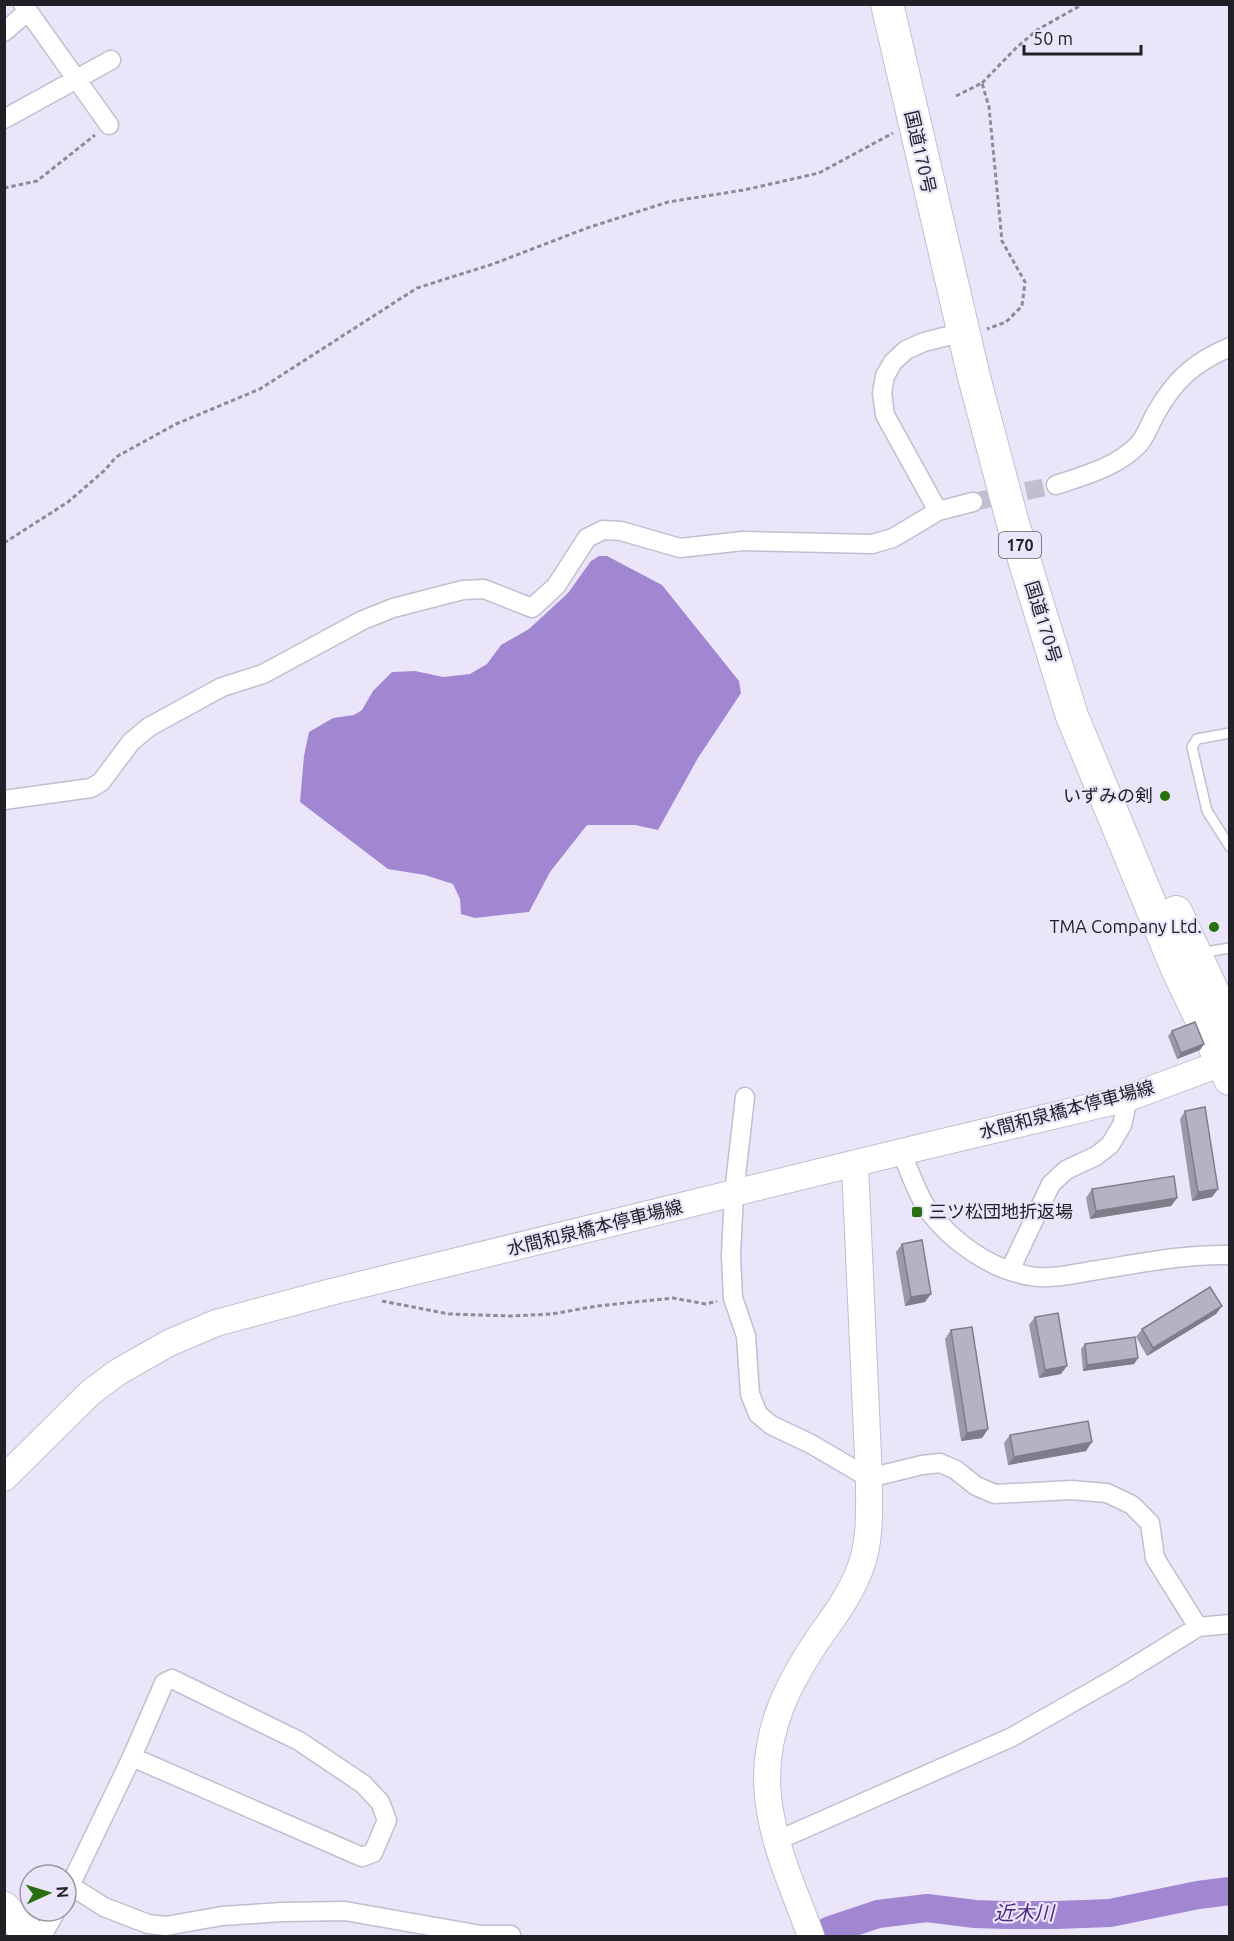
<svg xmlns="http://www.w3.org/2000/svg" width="1234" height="1941" font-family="Ubuntu,'Noto Sans JP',sans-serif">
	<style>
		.water { fill: #a186d2 }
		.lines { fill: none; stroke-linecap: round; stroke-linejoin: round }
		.river { stroke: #a186d2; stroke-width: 28 }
		.street-tunnel { stroke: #c3becf; stroke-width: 18; stroke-dasharray: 18 9; stroke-linecap: butt }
		.lane-casing { stroke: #c3bdd0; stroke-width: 12 }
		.street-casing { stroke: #c3bdd0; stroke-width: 21 }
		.secondary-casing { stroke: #c3bdd0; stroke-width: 28 }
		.highway-casing { stroke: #c3bdd0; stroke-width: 34 }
		.path { stroke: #8e8a98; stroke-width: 3; stroke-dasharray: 4.5 3; stroke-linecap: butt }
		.lane { stroke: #fff; stroke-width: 9 }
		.street { stroke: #fff; stroke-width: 18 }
		.secondary { stroke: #fff; stroke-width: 26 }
		.highway { stroke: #fff; stroke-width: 32 }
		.wall { fill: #9d98a9 }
		.shaded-wall { fill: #807c89 }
		.building { fill: #b7b1c4; stroke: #807c89; stroke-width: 1.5 }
		.poi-dot { fill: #28700f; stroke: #ebe5f9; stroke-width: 2 }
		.labels { text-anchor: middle; stroke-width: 4.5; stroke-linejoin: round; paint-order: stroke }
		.shield { fill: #ebe5f9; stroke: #5e5b66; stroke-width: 1.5 }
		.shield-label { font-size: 16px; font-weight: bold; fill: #222027 }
		.street-label { font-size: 18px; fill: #222027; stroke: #ebe5f9 }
		.poi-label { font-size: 18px; fill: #222027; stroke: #ebe5f9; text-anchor: end }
		.water-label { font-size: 20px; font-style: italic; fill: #4e2780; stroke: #ebe5f9 }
	</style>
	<rect width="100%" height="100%" fill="#ebe5f9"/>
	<path class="water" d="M599,556H607L662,585L739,681L741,693L698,758L658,830L635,825H587L550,872L529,912L475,918L461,914L460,899L453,884L425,875L388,869L300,802L304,756L309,732L333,718L354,715L362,710L373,691L392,672L415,671L443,677L470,674L487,664L501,645L529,629L568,593L591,561Z"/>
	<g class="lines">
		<path class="river" d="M821,1936L830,1930L878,1914L927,1908L975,1914L1005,1915H1056L1110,1913L1198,1895L1230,1891"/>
		<path class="street-tunnel" d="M973,502L1056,485"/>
		<g class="lane-casing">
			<path id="lane" d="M1230,733L1197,739L1192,747L1207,811L1230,847
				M1199,953L1230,948"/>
		</g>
		<g class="street-casing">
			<path id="street" d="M23,4L109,125
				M4,32L28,11
				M4,119L111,60
				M1056,485C1083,476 1117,467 1138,445C1146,437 1150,423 1156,413C1175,379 1195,362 1230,347
				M938,511L885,415L882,393L885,376L893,362L906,350L924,342L964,332
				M4,800L91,788L101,782L131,742L149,727L222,687L263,674L363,620L393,608L463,590L484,589L532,608L556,586L587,538L603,530L621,531L680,548L743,541L872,544L893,538L938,511L973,502
				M745,1097L734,1193L731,1255L733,1298L746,1336L750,1394L758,1414L771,1425L811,1444L869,1478L922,1465L940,1463L956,1470L976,1486L995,1494L1071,1490L1107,1493L1132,1505L1150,1523L1155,1558L1198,1627
				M901,1152C909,1169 917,1194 928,1210C952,1242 990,1269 1030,1276C1051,1280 1076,1273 1098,1270C1142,1263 1185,1254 1230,1255
				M1010,1270L1051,1184L1066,1170L1096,1156L1110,1145L1122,1125L1128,1098
				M172,1679L299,1741L363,1784L380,1802L387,1820L373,1853L362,1857L132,1757L164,1683Z
				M776,1841L1012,1737L1119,1676L1198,1627L1230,1624
				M71,1886L104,1907L148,1924L166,1926L222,1916L282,1912L345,1911L481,1935H511
				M66,1894L132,1757
				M42,1936L56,1911"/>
		</g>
		<g class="secondary-casing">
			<path id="secondary" d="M4,1478L91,1392L118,1372L169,1343L216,1323L331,1292L901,1152L1128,1098L1230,1060
				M811,1936C793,1887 769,1837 767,1783C766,1727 788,1684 818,1639C834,1617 850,1595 860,1569C871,1541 869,1508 869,1478L855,1165"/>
		</g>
		<g class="highway-casing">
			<path id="highway" d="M887,4L974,377L1012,520L1072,716L1178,971L1230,1079
				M1176,912L1230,1029
				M4,1908L31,1936"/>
		</g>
		<path class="path" d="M982,83L1016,48L1037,30L1083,4
			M956,96L982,83L989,107L1002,241L1025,282L1022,306L1006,322L987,329
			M4,188L37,181L95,135
			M4,543L68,502L105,470L116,457L176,424L260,389L417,288L493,264L587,228L668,202L744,190L819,173L893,133
			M382,1301L449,1314L511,1316L552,1314L597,1306L673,1298L706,1304L717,1301"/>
		<use href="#lane" class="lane"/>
		<use href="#street" class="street"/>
		<use href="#secondary" class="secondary"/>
		<use href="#highway" class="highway"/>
	</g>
	<path class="wall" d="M1172,1031L1204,1044L1200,1050L1177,1059L1168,1036Z
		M1185,1111L1218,1189L1212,1197L1192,1201L1180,1119Z
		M1092,1189L1177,1198L1171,1206L1090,1219L1086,1198Z
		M902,1244L925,1302L905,1306L896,1252Z
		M1222,1306L1216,1314L1147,1356L1136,1337L1142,1329Z
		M1035,1317L1061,1374L1039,1378L1029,1325Z
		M951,1330L988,1429L982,1438L961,1441L945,1339Z
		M1085,1344L1138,1358L1134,1364L1083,1371L1081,1349Z
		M1010,1435L1086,1451L1008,1465L1004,1443Z"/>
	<path class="shaded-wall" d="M1204,1044L1200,1050L1177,1059L1181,1053Z
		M1218,1189L1212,1197L1192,1201L1198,1192Z
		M1177,1198L1171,1206L1090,1219L1096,1211Z
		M931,1294L925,1302L905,1306L911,1297Z
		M1222,1306L1216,1314L1147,1356L1153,1348Z
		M1138,1358L1134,1364L1083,1371L1087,1365Z
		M1067,1366L1061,1374L1039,1378L1045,1370Z
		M988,1429L982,1438L961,1441L967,1433Z
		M1092,1442L1086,1451L1008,1465L1014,1457Z"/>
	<path class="building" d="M1195,1022L1204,1044L1181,1053L1172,1031Z
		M1205,1107L1218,1189L1198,1192L1185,1111Z
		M1174,1176L1177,1198L1096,1211L1092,1189Z
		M922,1240L931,1294L911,1297L902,1244Z
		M1210,1287L1222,1306L1153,1348L1142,1329Z
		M1058,1313L1067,1366L1045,1370L1035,1317Z
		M972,1327L988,1429L967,1433L951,1330Z
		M1135,1337L1138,1358L1087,1365L1085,1344Z
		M1088,1421L1092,1442L1014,1457L1010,1435Z"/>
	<g class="poi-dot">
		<circle cx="1165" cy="796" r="6"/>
		<circle cx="1214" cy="927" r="6"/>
		<rect x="911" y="1206" width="12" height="12" rx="3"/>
	</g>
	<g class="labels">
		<rect class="shield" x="999" y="532" width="42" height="26" rx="4.5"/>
		<g class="shield-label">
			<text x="1020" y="551">170</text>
		</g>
		<g class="street-label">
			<text transform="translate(920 152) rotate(77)" y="6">国道170号</text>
			<text transform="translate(1043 622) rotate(73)" y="6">国道170号</text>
			<text transform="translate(1067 1110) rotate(-15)" y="6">水間和泉橋本停車場線</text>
			<text transform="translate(595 1228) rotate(-14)" y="6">水間和泉橋本停車場線</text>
		</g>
		<g class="poi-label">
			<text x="1153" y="802">いずみの剣</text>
			<text x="1202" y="933">TMA Company Ltd.</text>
			<text x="929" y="1218" text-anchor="start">三ツ松団地折返場</text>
		</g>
		<g class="water-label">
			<text x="1024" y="1920">近木川</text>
		</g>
	</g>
	<rect width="1234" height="1941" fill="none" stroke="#222027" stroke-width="12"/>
	<g transform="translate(48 1893) rotate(86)"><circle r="28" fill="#ebe5f9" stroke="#9b96a5" stroke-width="1.5"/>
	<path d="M0-4.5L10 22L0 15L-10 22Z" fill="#28700f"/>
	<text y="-9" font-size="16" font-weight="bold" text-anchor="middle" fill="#222027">N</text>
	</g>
	<path d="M1024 45v9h117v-9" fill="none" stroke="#222027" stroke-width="3"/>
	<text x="1033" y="45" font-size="18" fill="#222027" stroke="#ebe5f9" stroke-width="4.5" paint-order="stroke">50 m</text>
</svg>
